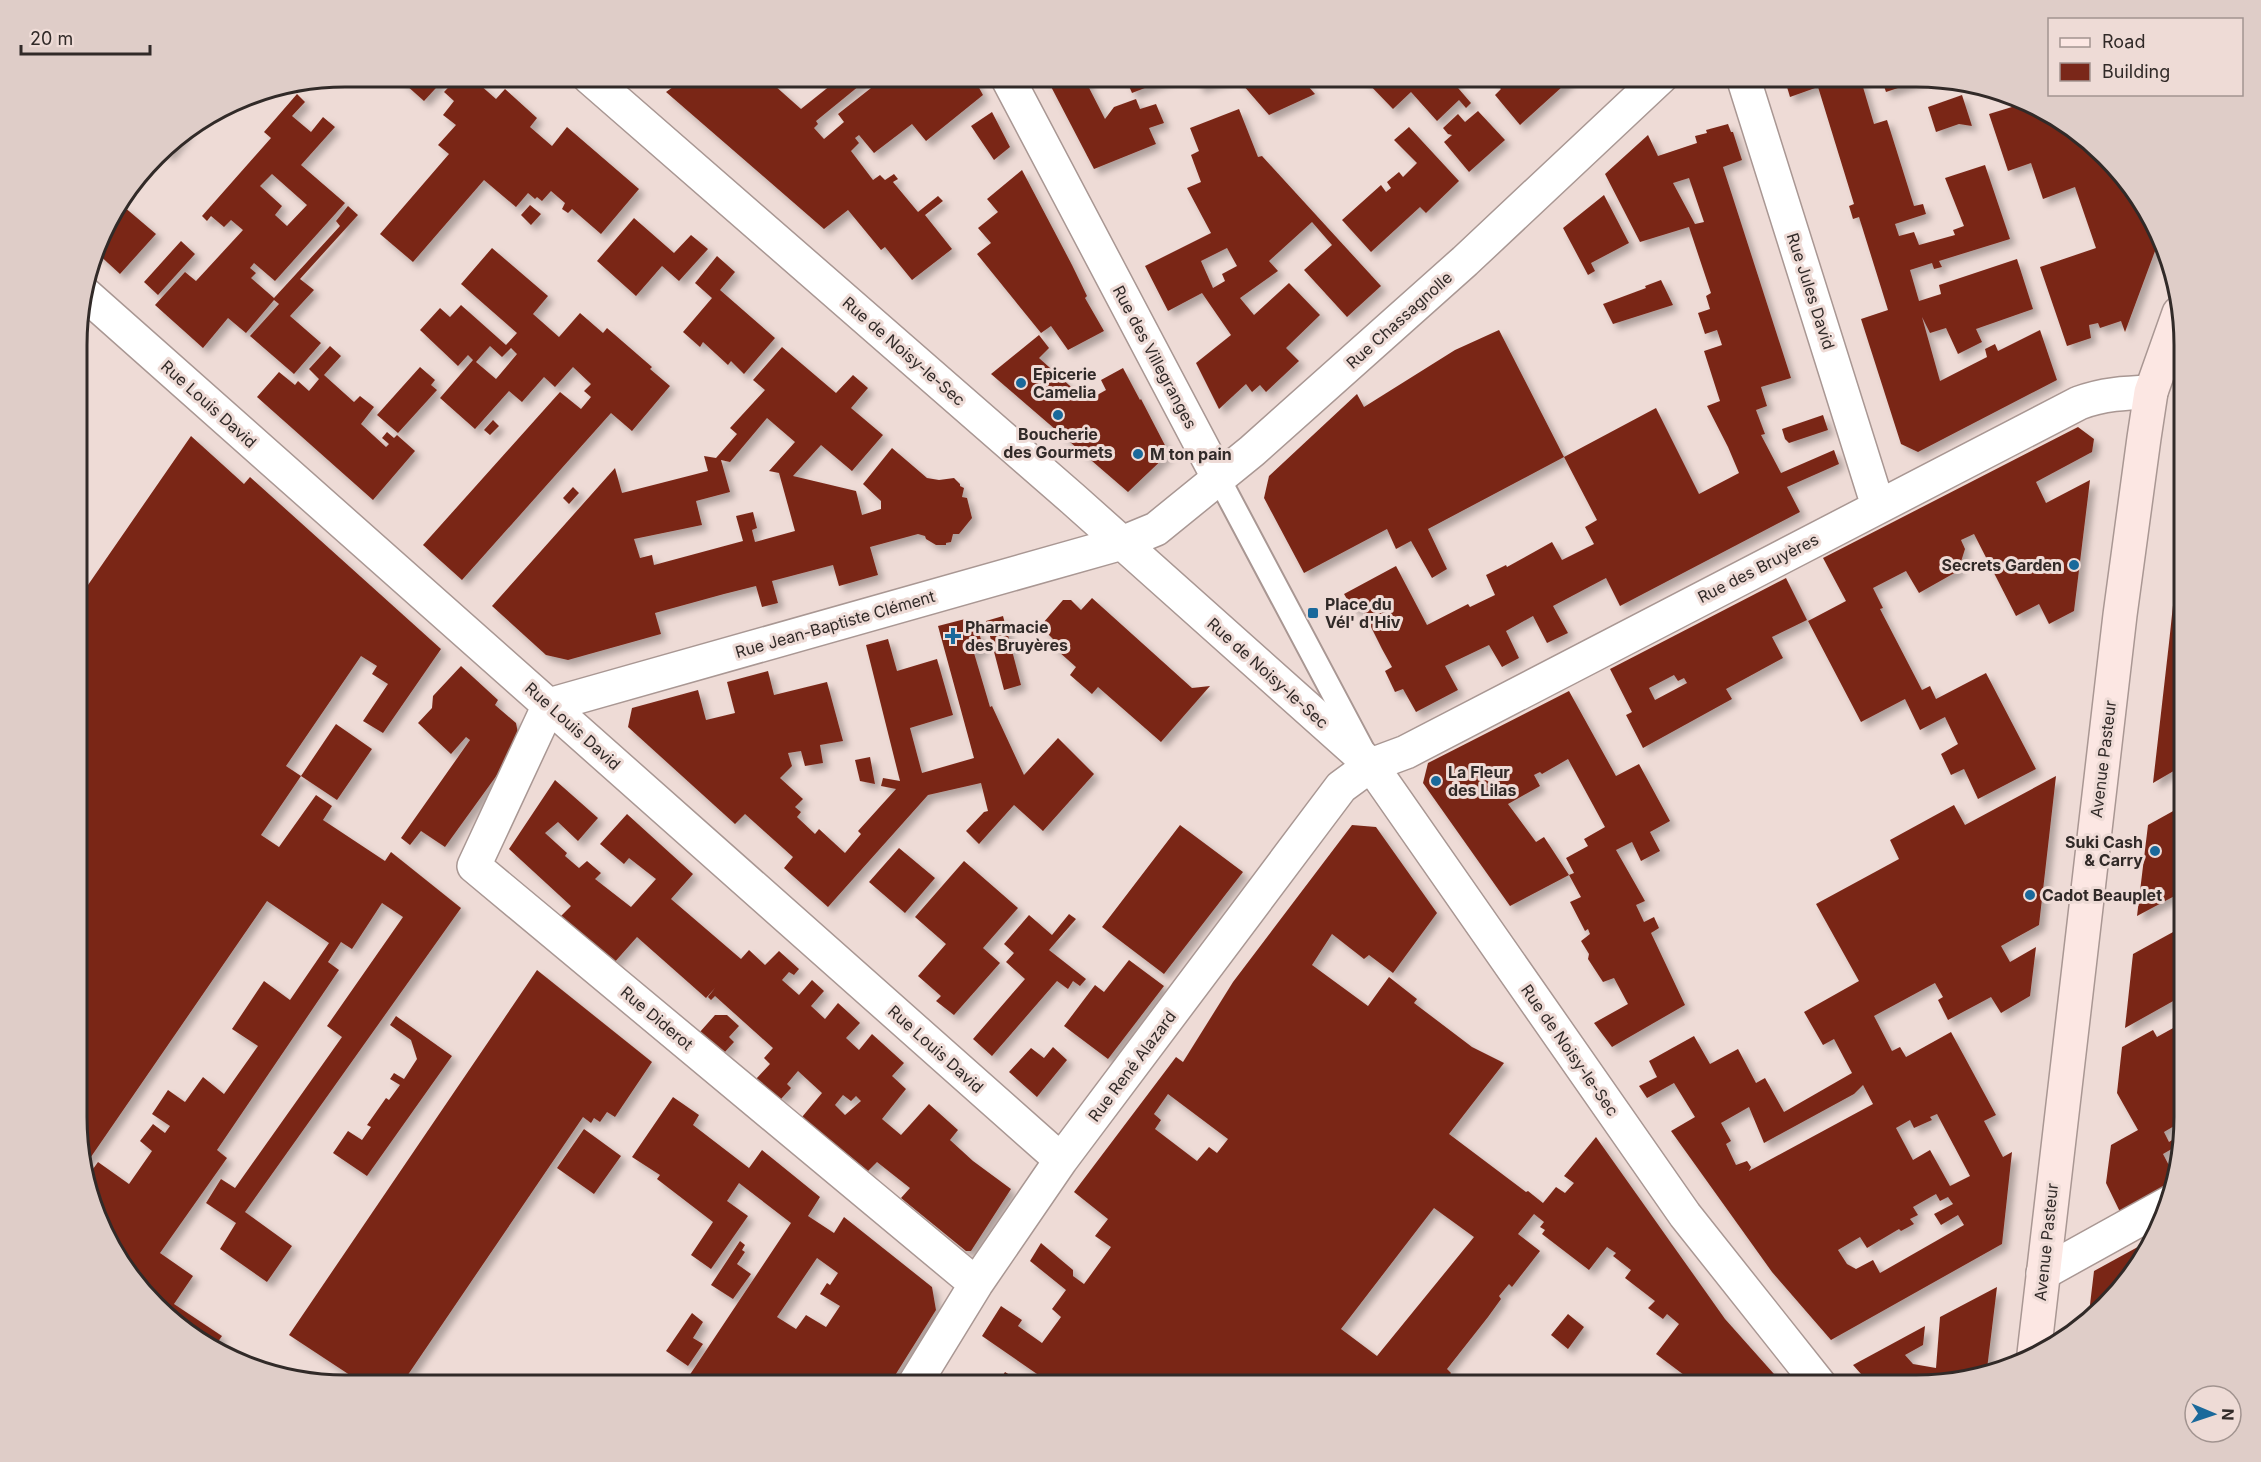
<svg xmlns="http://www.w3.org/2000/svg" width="2261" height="1462" font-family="Inter,sans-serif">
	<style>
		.building { fill: #7a2719; fill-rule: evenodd; filter: url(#shadow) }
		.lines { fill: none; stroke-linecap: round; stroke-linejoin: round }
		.lane-casing { stroke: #a99793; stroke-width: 26 }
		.street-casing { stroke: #a99793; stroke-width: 36 }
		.secondary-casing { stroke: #a99793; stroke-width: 36 }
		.lane { stroke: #fff; stroke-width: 22 }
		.street { stroke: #fff; stroke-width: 33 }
		.secondary { stroke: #fce7e3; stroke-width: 33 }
		.poi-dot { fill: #1a699b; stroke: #eedbd6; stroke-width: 2 }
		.labels { text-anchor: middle; stroke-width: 6; stroke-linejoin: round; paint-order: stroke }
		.street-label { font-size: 16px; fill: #312a28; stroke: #eedbd6 }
		.poi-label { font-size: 16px; font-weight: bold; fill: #312a28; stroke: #eedbd6; text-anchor: start }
		.rim { fill: none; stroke: #312a28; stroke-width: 3 }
	</style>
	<defs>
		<filter id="shadow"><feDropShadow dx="5.5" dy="5.5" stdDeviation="3" flood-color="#0004"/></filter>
	</defs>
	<rect width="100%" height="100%" fill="#eedbd6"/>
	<path class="building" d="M397,77H446L424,101Z
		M458,77H471L496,99L505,89L537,118L530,127L552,146L567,127L639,189L601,234L572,209L568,213L562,209L565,203L551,191L542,201L537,197L535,199L528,193L516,207L484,180L413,262L380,234L449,154L438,145L456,125L443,115L454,101L444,92Z
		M682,77H765L801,109L831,85L825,77H870L816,121L818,124L814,128L824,139L844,122L838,114L885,77H892L897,84L906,77H973L983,95L926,141L912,124L874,153L859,135L855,138L859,143L851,151L873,180L880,175L885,180L894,174L898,179L893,182L918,212L938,196L943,201L925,215L952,249L912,280L885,247L881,250L848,210L824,229L666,92L684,79Z
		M1046,77H1097L1086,82L1105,119L1114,107L1136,99L1140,109L1156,104L1164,123L1149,128L1156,144L1094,169Z
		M1125,77H1173L1132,93Z
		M1195,77H1233L1199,88Z
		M1236,77H1258L1263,86L1280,77H1300L1315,94L1269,115Z
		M1362,77H1457L1452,81L1471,103L1466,108L1459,100L1437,121L1411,92L1393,109Z
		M1499,77H1573L1520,125L1495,95L1501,89L1494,81Z
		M1784,77H1843L1844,79L1860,77L1874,124L1887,120L1914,206L1923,204L1926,214L1895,224L1899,236L1914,232L1919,245L1955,235L1953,230L1964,226L1945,178L1985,165L2010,239L1939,261L1942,267L1934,269L1932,263L1910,270L1919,301L1941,294L1939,285L2017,259L2033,309L1976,329L1982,342L1958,354L1946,328L1930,333L1922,317L1940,381L1987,357L1985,349L1995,344L1998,351L2040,330L2057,380L1918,452L1901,444L1861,319L1888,310L1859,217L1853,219L1849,206L1854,204L1818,87L1790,97Z
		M1881,77H1917L1928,78L1886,92Z
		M297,94L305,102L292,116L311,132L323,117L335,127L301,165L345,203L275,281L254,263L250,268L256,273L251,278L274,298L340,226L336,221L348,206L358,215L300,279L314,290L290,316L321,343L294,374L250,336L279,304L274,300L246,333L228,318L203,348L155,305L185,272L196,281L243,230L231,220L224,227L211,216L207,221L202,216L271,138L264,132ZM272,174L307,205L287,226L275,215L282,206L260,186Z
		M1962,95L1972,126L1959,124L1936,132L1928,107Z
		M2025,103L2065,121L2148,210L2158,243L2125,332L2121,321L2100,328L2098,323L2089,325L2091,338L2067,346L2040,267L2096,248L2075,187L2043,199L2031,163L2008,171L1989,114Z
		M1239,109L1258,157L1262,156L1381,286L1347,317L1304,270L1332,245L1312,222L1269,261L1278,271L1240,298L1254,315L1289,283L1320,315L1286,348L1299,361L1266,392L1260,385L1252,392L1246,384L1219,409L1196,363L1231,335L1202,293L1168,311L1145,266L1211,233L1187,188L1201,182L1191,155L1199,151L1190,128ZM1227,248L1237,266L1222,274L1225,281L1213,288L1201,261Z
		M1478,111L1505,140L1469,172L1444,142L1452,135L1448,134L1443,128L1458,114L1465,122Z
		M992,112L1010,147L994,160L971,126Z
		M1728,124L1731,132H1733L1742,160L1723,167L1791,378L1761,387L1767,406L1756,410L1765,434L1761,435L1781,473L1834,450L1839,464L1787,487L1800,512L1620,606L1606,578L1553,606L1568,633L1547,643L1533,616L1506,631L1519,658L1502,667L1489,645L1445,666L1458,690L1416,712L1403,689L1395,692L1385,671L1392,667L1382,649L1361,607L1354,611L1344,594L1396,566L1427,625L1468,604L1470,607L1495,595L1486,575L1506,565L1507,567L1552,542L1562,560L1594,544L1585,527L1597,520L1564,457L1656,408L1699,494L1739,473L1728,447L1707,406L1720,401L1704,351L1722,345L1717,330L1705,334L1698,313L1710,309L1706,296L1711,293L1689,227L1640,242L1605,174L1648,135L1658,156L1697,143L1695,136L1707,133L1706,130ZM1689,178L1704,222L1695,224L1673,183Z
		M1409,127L1459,181L1426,213L1420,207L1371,252L1342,220L1381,185L1386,192L1391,188L1387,182L1399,172L1403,177L1417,163L1394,140Z
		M190,129L168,156L162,151L168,143Z
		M1022,170L1072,265L1087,296L1085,298L1104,331L1068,350L1051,326L1041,333L977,254L991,243L978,228L998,212L987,199Z
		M1604,195L1629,243L1591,263L1595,271L1588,275L1563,228Z
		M530,205L541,214L531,225L521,215Z
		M123,206L156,234L120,274L96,252L103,229Z
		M634,218L674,253L691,235L708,249L679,281L662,266L636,296L597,261Z
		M181,241L195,254L158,295L144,282Z
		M492,248L548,296L533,314L559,337L580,313L603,333L607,328L652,367L650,369L670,386L632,431L611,413L462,580L423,545L560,392L581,409L591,397L584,391L591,384L573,367L555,387L544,377L522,402L509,391L475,429L440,398L473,360L468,355L458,366L420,330L440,308L450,317L461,305L506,345L517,333L461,284ZM490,346L502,357L511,348L517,354L496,379L476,362Z
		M717,256L735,272L720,290L775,338L744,374L731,361L728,365L703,342L700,347L683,332L712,298L695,283Z
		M1661,280L1673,305L1613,324L1603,304L1646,288L1645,286Z
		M1499,330L1564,457L1428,529L1447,569L1432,578L1411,541L1396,549L1387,529L1304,573L1264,498L1269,476L1357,394L1364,407L1455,350Z
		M1039,335L1049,348L1039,358L1079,394L1080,401L1087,395L1090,399L1106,390L1101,380L1123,368L1140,400L1141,399L1169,453L1128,492L991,374Z
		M330,346L341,356L324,375L354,402L360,396L374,407L361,424L386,447L389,444L382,438L387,432L394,438L397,435L415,451L373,500L257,397L279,372L295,385L298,381L309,391L319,379L309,369Z
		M782,347L836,393L853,375L868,388L851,408L883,435L852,471L821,445L793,476L856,491L862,515L881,509V501L863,484L892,448L927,478L939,480L954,478L960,484V486L964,488L962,497L967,498L972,518L959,534H953L951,542L946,543V545H936L926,539L925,536L918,534L870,547L878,575L839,586L833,565L772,581L778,603L762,607L756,586L724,594L655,613L661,634L568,660L546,655L492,606L615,468L622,493L708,471L704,456L716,458L737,434L730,428L765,390L753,380ZM767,418L795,442L769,471L779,473L795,531L755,542L752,530L757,528L753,512L736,516L743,541L654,565L652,555L640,558L634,539L702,525L696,501L730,492L721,460L730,462Z
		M420,367L435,380L431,385L437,390L398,433L377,415Z
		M1823,415L1828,430L1789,443L1785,439L1782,429Z
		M493,420L499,426L490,435L484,430Z
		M2078,427L2094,439L2092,452L2036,482L2046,503L2090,480L2074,611L2049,624L2039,604L2016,616L1974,534L1961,540L1965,549L1958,571L1919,593L1906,571L1873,588L1883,608L1880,609L1922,690L1930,686L1936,699L1986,673L2036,769L1978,799L1964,769L1951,775L1941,754L1958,744L1945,717L1920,730L1905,699L1861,722L1808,621L1846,601L1823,558Z
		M191,436L244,484L250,477L441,649L383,733L363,721L388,684L372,674L377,666L361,656L286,766L301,776L261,835L279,847L316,795L332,806L323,820L385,861L391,852L461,908L245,1212L292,1246L267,1282L220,1249L236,1223L206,1203L221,1179L235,1188L342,1037L327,1026L403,917L382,903L352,949L341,942L328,962L339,970L217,1150L227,1158L160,1253L193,1276L174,1304L222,1336L213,1349L196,1341L121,1266L104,1221L106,1218L103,1216L88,1176L98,1162L129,1184L152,1151L140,1141L153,1124L165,1133L170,1126L152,1114L168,1090L185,1102L203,1077L224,1094L258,1046L232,1029L264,981L290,1000L329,943L267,901L84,1167L79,1152V598Z
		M573,487L579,493L569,504L563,498Z
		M2182,520L2184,765L2153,783L2169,643Z
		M1786,578L1807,620L1772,637L1783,658L1726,689L1732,699L1643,748L1626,715L1632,712L1610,669ZM1674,675L1678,681L1684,678L1687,683L1655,700L1649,688Z
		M1092,598L1192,688L1210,686L1161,742L1098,687L1092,694L1070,675L1076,667L1050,644L1053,639L1044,630L1043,623L1063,600H1071L1081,610Z
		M1003,616L1021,685L1004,690L986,621Z
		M965,619L968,632L978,629L984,650L974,653L990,707L992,706L1024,775L1058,738L1094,774L1043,831L1014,805L979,844L966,831L984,812L988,811L981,783L928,795L828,907L784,868L793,857L745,814L735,824L628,727L632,708L698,690L706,720L735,713L727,682L768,671L774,695L827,682L843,741L820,745L823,763L805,766L801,751L788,753L792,766L780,778L803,799L795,807L801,812L797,817L815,834L819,829L845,853L861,834L858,831L896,789L881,786L883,778L900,781L866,645L888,639L897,671L937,659L953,715L910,728L922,773L974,758L938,626Z
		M461,666L498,700L495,705L516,723L520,743L445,847L421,831L410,845L401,838L470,740L466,737L451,754L418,723L432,708L433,696Z
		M1569,691L1616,776L1639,764L1670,821L1650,832L1660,851L1641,861L1632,842L1616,850L1645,901L1636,905L1644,922L1654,917L1659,928L1651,933L1685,1005L1612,1047L1594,1023L1628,1004L1614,978L1603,982L1588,959L1589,954L1581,941L1590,934L1588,929L1585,931L1570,902L1581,897L1569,875L1574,873L1566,858L1588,846L1584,839L1605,827L1568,759L1542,774L1540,772L1534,775L1540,786L1508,804L1536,842L1544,837L1569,875L1510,906L1423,783L1428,763ZM1491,769L1498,782L1490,785L1483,773Z
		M336,724L372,749L337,800L301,776Z
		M870,757L875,784L860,781L855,760Z
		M2056,776L2039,925L2001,946L2010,962L2036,947L2030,996L2001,1013L1991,997L1948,1020L1938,1000L1943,997L1935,983L1874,1016L1892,1051L1900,1047L1906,1057L1951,1032L1996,1115L1984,1121L2003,1157L2012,1152L2002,1244L1831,1340L1772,1272L1671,1131L1695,1117L1674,1083L1647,1098L1639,1086L1657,1077L1649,1061L1694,1036L1710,1064L1738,1049L1756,1083L1765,1078L1784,1112L1852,1073L1834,1039L1823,1045L1804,1012L1859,981L1816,904L1899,859L1890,840L1954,805L1965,825ZM1863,1085L1873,1104L1749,1171L1751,1167L1747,1161L1736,1165L1726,1144L1731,1141L1721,1123L1749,1107L1764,1143L1854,1094ZM1937,1114L1970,1176L1950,1186L1930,1150L1913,1160L1896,1128L1910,1120L1914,1128L1932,1120L1930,1117ZM1936,1194L1940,1201L1948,1197L1953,1204L1934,1214L1941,1225L1958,1215L1964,1225L1880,1273L1873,1260L1856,1269L1847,1264L1838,1250L1860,1237L1867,1248L1899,1229L1901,1231L1914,1224L1910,1219L1918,1215L1913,1207Z
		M555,780L598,818L578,841L558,822L545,833L567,853L565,856L579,868L587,861L601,873L595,879L631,907L656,879L629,858L624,864L600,844L627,814L693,874L671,899L741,959L749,950L765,965L779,951L799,969L794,975L789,972L782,980L799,995L812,980L824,991L811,1006L825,1019L838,1003L860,1023L846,1038L859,1050L872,1034L904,1063L892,1076L906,1089L882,1119L901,1135L929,1104L958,1130L950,1140L973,1161L1011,1189L971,1251H966L901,1198L910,1188L877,1162L868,1171L802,1117L822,1093L798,1071L787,1084L791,1088L781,1099L756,1079L770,1064L764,1058L773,1048L715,996L711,1000L708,997L715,988L706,998L637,937L613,964L558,919L571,906L509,849ZM843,1095L851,1101L856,1096L861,1101L845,1115L835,1105Z
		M2184,805V891L2137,916L2148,825Z
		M1180,825L1243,872L1164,974L1102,927Z
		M1352,825L1376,827L1437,913L1393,973L1369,955L1364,959L1332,934L1312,965L1368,1006L1389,977L1417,999L1414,1003L1472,1047L1504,1063L1449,1134L1526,1192L1528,1191L1543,1203L1556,1187L1565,1193L1574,1183L1564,1176L1596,1137L1725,1319L1774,1374L1766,1385H1677L1684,1375L1656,1354L1679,1324L1667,1314L1663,1319L1648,1308L1655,1301L1625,1278L1631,1270L1613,1256L1616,1253L1607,1247L1589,1270L1542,1234L1545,1230L1540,1227L1544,1222L1534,1214L1518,1234L1540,1251L1512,1287L1509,1284L1499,1296L1501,1299L1488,1317L1447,1369L1451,1373L1442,1385H1053L982,1336L1001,1306L1022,1320L1018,1326L1042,1343L1061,1317L1052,1309L1066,1290L1030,1261L1041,1243L1073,1270V1276L1084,1284L1111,1247L1095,1236L1108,1219L1074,1192L1176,1057L1183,1062L1233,982ZM1168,1094L1228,1139L1217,1153L1209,1147L1197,1161L1155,1129L1161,1120L1154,1114ZM1434,1208L1474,1237L1377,1356L1341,1329Z
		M899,848L935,878L905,913L869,882Z
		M964,861L1018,908L983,948L1000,963L954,1015L936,1001L941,996L918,976L946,944L915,917Z
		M1069,914L1076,919L1049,950L1086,979L1080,986L1073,981L1068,989L1057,981L992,1056L973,1039L1025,979L1006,962L1014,953L1004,944L1029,915L1052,935Z
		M2184,926V995L2125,1028L2133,954Z
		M1129,960L1164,986L1108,1059L1064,1026L1095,985L1104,992Z
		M537,970L652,1062L615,1117L607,1112L600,1122L594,1118L591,1123L583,1117L401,1385H365L289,1335Z
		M715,1015H727L739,1026L729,1037L734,1042L724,1053L699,1033Z
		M396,1016L452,1056L367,1176L333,1153L348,1131L362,1140L371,1127L367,1125L386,1098L389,1100L400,1085L390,1079L394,1073L404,1079L417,1059L411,1040L390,1025Z
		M2175,1027L2184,1042V1104L2174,1109L2181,1122L2164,1132L2169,1142L2182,1134L2183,1138L2182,1143L2163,1154L2175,1177L2174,1187L2122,1216L2106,1183L2111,1145L2138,1130L2117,1093L2122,1047L2153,1030L2157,1037Z
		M1053,1047L1067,1060L1037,1097L1009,1072L1031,1048L1044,1058Z
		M673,1097L699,1115L693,1125L749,1168L762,1150L820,1197L808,1216L834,1233L844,1217L932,1287L936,1310L889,1385H683L791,1223L739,1183L727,1201L748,1216L711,1269L691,1255L713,1222L657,1179L660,1175L632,1157ZM817,1258L838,1273L830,1285L827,1283L820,1294L840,1306L826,1327L806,1315L796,1329L777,1317Z
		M584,1129L621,1156L594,1194L557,1168Z
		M740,1241L745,1245L742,1250L745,1252L737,1264L751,1274L733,1299L711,1285Z
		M2145,1243L2148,1249L2140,1266L2089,1313L2094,1271Z
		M1997,1287L1987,1369L1934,1385H1871L1853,1365L1925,1326L1923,1345L1905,1355L1913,1364L1936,1368L1940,1317Z
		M692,1313L703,1322L693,1338L703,1344L688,1366L666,1351Z
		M1568,1314L1584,1327L1568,1349L1551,1335Z
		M1005,1372L1026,1385H997Z"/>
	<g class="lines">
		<g class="lane-casing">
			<path id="lane" d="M1218,477L1363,750"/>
		</g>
		<g class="street-casing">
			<path id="street" d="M589,77L1073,499L1371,765L1685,1215L1820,1385
				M1007,77L1218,477
				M1743,77L1878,506
				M84,293L1061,1160
				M2043,1273L2171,1202
				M976,1284L474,866L549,705L1122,543L1156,529L1252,451L1465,261L1661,77
				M914,1385L976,1284L1061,1160L1341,787L1371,765L1406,752L2079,403C2103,394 2125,393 2151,392"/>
		</g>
		<g class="secondary-casing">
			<path id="secondary" d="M2034,1354L2120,615L2144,438L2151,392L2179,313"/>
		</g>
		<use href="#lane" class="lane"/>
		<use href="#street" class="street"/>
		<use href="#secondary" class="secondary"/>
	</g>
	<g class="poi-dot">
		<circle cx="1021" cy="383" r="6"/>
		<circle cx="1058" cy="415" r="6"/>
		<circle cx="1138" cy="454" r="6"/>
		<circle cx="2074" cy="565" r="6"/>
		<rect x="1307" y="607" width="12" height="12" rx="3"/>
		<path d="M950 627h6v6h6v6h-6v6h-6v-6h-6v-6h6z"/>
		<circle cx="1436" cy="781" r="6"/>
		<circle cx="2155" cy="851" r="6"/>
		<circle cx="2030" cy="895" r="6"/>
	</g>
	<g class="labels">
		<g class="street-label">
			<text transform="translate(1811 291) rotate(72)" y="6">Rue Jules David</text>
			<text transform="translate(1399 320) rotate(-42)" y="6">Rue Chassagnolle</text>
			<text transform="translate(904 351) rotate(41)" y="6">Rue de Noisy-le-Sec</text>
			<text transform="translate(1155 357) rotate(62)" y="6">Rue des Villegranges</text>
			<text transform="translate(209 404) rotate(42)" y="6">Rue Louis David</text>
			<text transform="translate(1758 568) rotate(-27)" y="6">Rue des Bruyères</text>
			<text transform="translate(835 624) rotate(-16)" y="6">Rue Jean-Baptiste Clément</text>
			<text transform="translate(1268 673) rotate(42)" y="6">Rue de Noisy-le-Sec</text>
			<text transform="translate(573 726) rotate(42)" y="6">Rue Louis David</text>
			<text transform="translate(2103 759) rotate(-83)" y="6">Avenue Pasteur</text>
			<text transform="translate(657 1018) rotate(40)" y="6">Rue Diderot</text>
			<text transform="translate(936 1049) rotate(42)" y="6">Rue Louis David</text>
			<text transform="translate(1570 1050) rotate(55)" y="6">Rue de Noisy-le-Sec</text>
			<text transform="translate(1132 1066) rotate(-53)" y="6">Rue René Alazard</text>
			<text transform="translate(2046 1242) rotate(-84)" y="6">Avenue Pasteur</text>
		</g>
		<g class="poi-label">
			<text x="1033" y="380">Epicerie<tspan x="1033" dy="18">Camelia</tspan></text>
			<text x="1058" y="440" text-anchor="middle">Boucherie<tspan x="1058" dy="18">des Gourmets</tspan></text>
			<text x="1150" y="460">M ton pain</text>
			<text x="2062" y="571" text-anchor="end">Secrets Garden</text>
			<text x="1325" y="610">Place du<tspan x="1325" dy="18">Vél' d'Hiv</tspan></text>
			<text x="965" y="633">Pharmacie<tspan x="965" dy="18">des Bruyères</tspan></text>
			<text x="1448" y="778">La Fleur<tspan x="1448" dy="18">des Lilas</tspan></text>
			<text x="2143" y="848" text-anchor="end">Suki Cash<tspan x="2143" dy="18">&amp; Carry</tspan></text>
			<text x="2042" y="901">Cadot Beauplet</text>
		</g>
	</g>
	<path d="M0 0H2261V1462H0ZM345 87H1916A258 258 0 0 1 2174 345V1117A258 258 0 0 1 1916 1375H345A258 258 0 0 1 87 1117V345A258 258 0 0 1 345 87Z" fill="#dfcdc8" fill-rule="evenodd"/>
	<path class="rim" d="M345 87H1916A258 258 0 0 1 2174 345V1117A258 258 0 0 1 1916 1375H345A258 258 0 0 1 87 1117V345A258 258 0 0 1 345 87Z"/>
	<rect x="2048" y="18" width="195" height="78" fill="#eedbd6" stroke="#a29490" stroke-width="1.5"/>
	<rect x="2060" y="38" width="30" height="9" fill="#fce7e3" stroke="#a29490" stroke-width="1.5"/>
	<text x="2102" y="48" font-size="18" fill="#312a28">Road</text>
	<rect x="2060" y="63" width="30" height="18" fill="#7a2719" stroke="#a29490" stroke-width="1.5"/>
	<text x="2102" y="78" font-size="18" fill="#312a28">Building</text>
	<g transform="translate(2213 1414) rotate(92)"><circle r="28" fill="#eedbd6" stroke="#a29490" stroke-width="1.5"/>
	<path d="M0-4.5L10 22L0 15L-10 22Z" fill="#1a699b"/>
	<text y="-9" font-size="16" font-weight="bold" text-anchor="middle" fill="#312a28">N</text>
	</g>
	<path d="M21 45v9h129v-9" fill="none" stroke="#312a28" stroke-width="3"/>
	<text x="30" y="45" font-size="18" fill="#312a28" stroke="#eedbd6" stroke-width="4.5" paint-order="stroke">20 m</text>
</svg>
